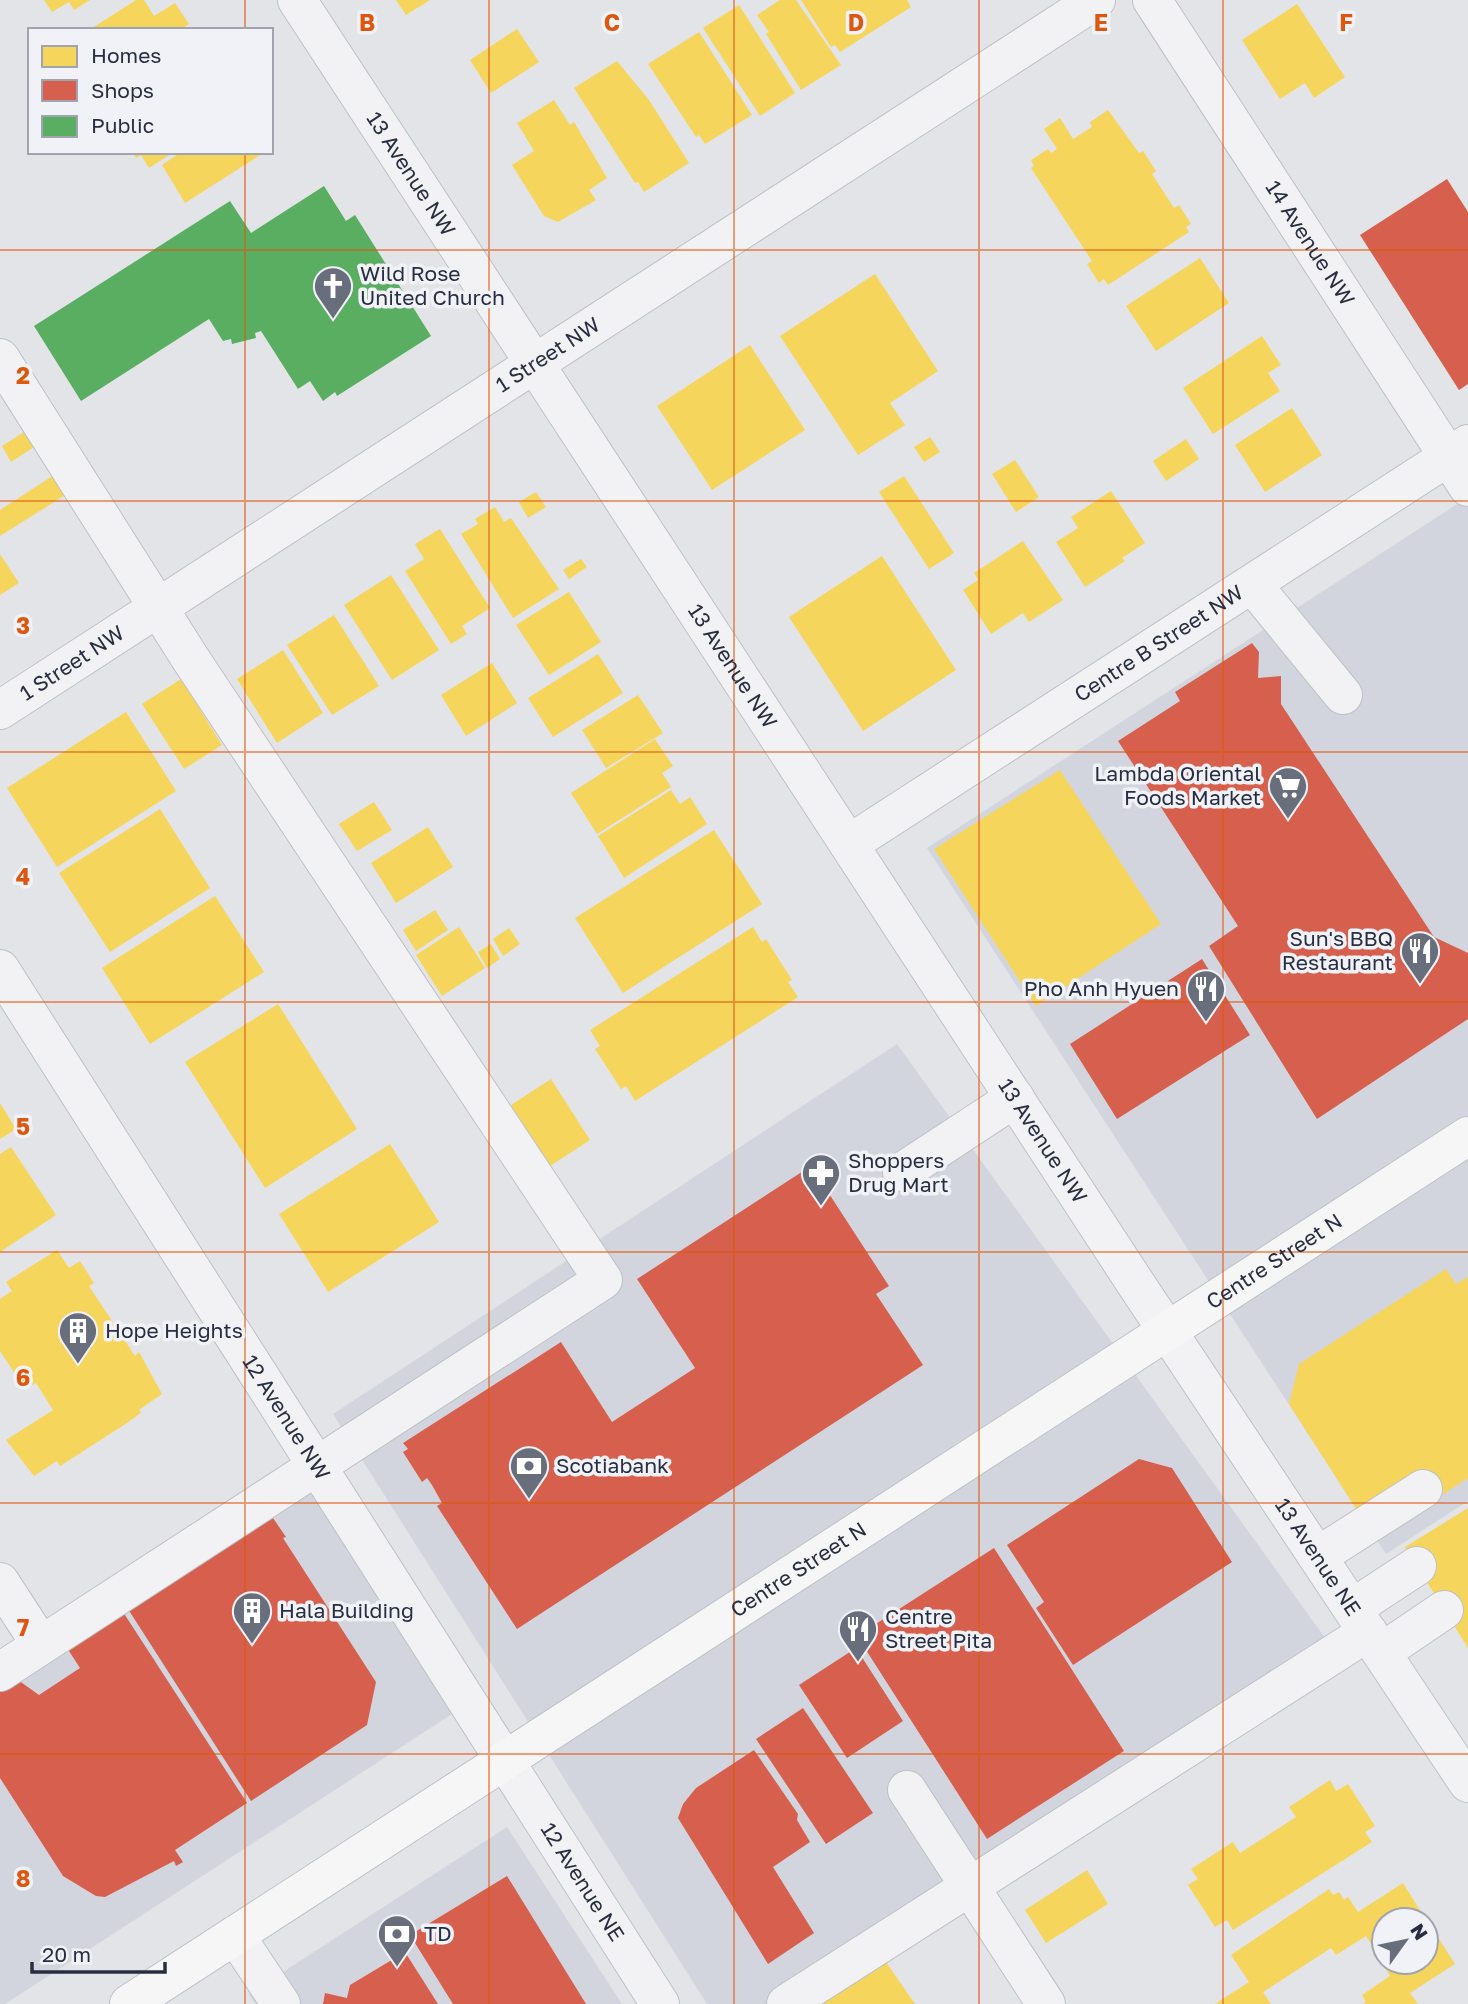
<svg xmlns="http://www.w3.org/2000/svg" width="1468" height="2004" font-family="'Golos Text',sans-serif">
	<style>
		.built { fill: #d2d5dd }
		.homes { fill: #f6d55c }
		.shops { fill: #d6604d }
		.public { fill: #5aae61 }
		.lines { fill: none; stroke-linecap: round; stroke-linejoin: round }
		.minor-casing { stroke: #bfc1c6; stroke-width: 40 }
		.major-casing { stroke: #bec1c6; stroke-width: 40 }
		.minor { stroke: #f2f2f4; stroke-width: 38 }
		.major { stroke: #f6f6f7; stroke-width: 38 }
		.grid { fill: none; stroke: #de570f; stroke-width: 2; stroke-opacity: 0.55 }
		.labels { text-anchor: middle; stroke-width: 7; stroke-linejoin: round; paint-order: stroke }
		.street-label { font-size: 21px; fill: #282e42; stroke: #f0f2f7 }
		.poi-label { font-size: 21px; fill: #282e42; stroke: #f0f2f7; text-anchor: start }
		.grid-label { font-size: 23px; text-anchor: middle; font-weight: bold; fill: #de570f; stroke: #f0f2f7; stroke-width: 7; stroke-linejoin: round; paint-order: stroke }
	</style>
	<rect width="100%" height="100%" fill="#e2e4e8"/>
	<path class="built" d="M1468,497V1501L1386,1554L927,848Z
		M897,1044L1328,1642L771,2004H707L333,1414Z
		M315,1486L452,1714L5,2004H0V1690Z
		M507,1827L622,2004H255L249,1994Z"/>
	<path class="homes" d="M44,0H90L74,10L69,2L52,12Z
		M136,0H144L154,16L175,3L189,24L180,30H89Z
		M396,0H430L406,15Z
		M780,0H796L841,65L801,90L766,34L769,32L757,15Z
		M801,0H907L911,7L840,52L835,45L831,47Z
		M1297,4L1345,77L1314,98L1305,83L1280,99L1242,40Z
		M739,5L795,93L760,116L703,28Z
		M517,29L539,62L491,93L470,60Z
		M699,32L752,115L705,144L699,135L696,137L648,64Z
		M617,61L649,100L689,163L644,192L638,182L635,183L574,88Z
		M554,100L570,125L574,122L607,178L589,190L596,200L558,222L544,216L512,165L534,151L517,123Z
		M1108,110L1139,153L1143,151L1156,171L1152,174L1174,208L1179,205L1191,224L1186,227L1189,232L1108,285L1104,279L1099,283L1087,264L1092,261L1031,168L1034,166L1031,160L1048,149L1051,153L1057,149L1044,129L1060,118L1073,139L1092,127L1090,122Z
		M132,152H174L149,168L141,155L136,158Z
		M181,152H261L262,154L185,203L162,165Z
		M1200,258L1229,303L1156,351L1126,306Z
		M875,274L938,371L890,403L905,425L858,455L780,336Z
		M1262,336L1281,365L1268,373L1280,391L1213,434L1183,388Z
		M750,345L805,430L712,490L657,406Z
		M1292,408L1322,455L1265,492L1235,445Z
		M24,432L34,447L11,462L2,446Z
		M930,437L940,452L924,462L914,447Z
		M1186,439L1199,459L1166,481L1153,461Z
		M1015,460L1039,497L1016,512L992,474Z
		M57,473L70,492L0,536V510Z
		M904,476L954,553L929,569L879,492Z
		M1111,491L1145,543L1122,558L1125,561L1085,587L1056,542L1078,528L1071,517Z
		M536,492L546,507L528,518L519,502Z
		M495,507L504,522L511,518L559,589L513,618L461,534L478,524L475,519Z
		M440,529L490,608L462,626L467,634L451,644L405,571L424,559L415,544Z
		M1023,541L1063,600L1029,622L1023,613L991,634L963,590L978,580L974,573Z
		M0,554L19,583L0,595Z
		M882,556L956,670L863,731L789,617Z
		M581,559L587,567L569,579L563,570Z
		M391,575L439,650L392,680L344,605Z
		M569,592L601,642L549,675L516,625Z
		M334,615L379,686L332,715L287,645Z
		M283,650L323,713L277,743L237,679Z
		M598,654L623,693L553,737L528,698Z
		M492,663L517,703L466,736L441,695Z
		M181,679L222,745L184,769L142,704Z
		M638,695L663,733L606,768L582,730Z
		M126,712L176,791L57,867L7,788Z
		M655,739L673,766L662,773L671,787L597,834L571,793Z
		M1060,770L1161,924L1036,1006L934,849Z
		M671,790L680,804L690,797L707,824L624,878L598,836Z
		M374,802L392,830L357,851L339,824Z
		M160,809L210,888L110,952L59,873Z
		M428,827L453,867L396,903L371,863Z
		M714,830L762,904L623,993L575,918Z
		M215,896L264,972L150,1044L102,968Z
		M435,910L448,930L416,951L403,930Z
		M459,927L485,968L442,996L416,955Z
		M753,927L762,942L766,939L792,980L788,982L798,997L635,1101L626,1086L621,1089L595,1049L600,1046L590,1030Z
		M509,928L520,944L503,956L493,939Z
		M491,944L500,959L487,968L478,952Z
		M278,1004L357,1129L265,1188L185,1062Z
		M551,1079L590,1140L550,1166L511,1105Z
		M0,1103L16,1129L0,1139Z
		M390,1144L439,1222L328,1292L279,1214Z
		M11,1147L56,1215L0,1252V1154Z
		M57,1250L69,1268L80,1261L94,1283L89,1286L135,1356L139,1352L162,1394L139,1410L141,1413L124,1425L60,1466L57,1461L34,1476L6,1440L53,1410L36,1383L25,1389L0,1351V1299L12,1291L6,1282Z
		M1446,1269L1456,1284L1468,1277V1478L1431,1502L1360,1515L1289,1404L1299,1364Z
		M1468,1508V1648L1405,1547Z
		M1330,1780L1336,1791L1348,1784L1375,1826L1365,1832L1372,1842L1233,1930L1227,1920L1215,1927L1188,1885L1198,1879L1191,1869L1233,1842L1240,1853L1296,1817L1289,1807Z
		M1087,1870L1108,1904L1046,1943L1025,1910Z
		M1403,1883L1423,1915L1415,1920H1384V1940L1373,1947L1366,1936L1336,1955L1331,1948L1263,1992L1271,2004H1215L1249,1982L1231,1955L1329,1889L1333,1895L1339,1892L1344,1900L1348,1897L1358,1912Z
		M1434,1931L1455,1964L1410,1993L1418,2004H1363L1366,2002L1362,1995L1390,1976L1383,1964L1426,1962V1936Z
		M886,1962L915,2004H820Z"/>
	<path class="shops" d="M1447,179L1468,212V384L1459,390L1360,235Z
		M1252,643L1259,652L1258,678L1281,676V704L1434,937L1468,953V1019L1317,1119L1209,946L1238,926L1118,741L1180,701L1175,692Z
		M1202,959L1250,1035L1117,1119L1070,1044Z
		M811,1166L889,1286L876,1294L923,1365L517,1629L437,1506L442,1503L432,1485L427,1478L422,1482L403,1452L408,1449L403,1443L561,1342L612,1422L695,1368L637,1279Z
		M1139,1459L1172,1468L1232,1562L1073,1665L1036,1608L1044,1602L1007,1545Z
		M273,1518L286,1537L283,1538L376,1682L367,1725L251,1801L128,1609Z
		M994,1548L1124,1751L987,1839L857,1636Z
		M123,1612L247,1803L175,1850L183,1862L176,1866L174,1861L105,1897L96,1896L63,1876L0,1778V1691L18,1680L39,1695L80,1668L67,1648Z
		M856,1648L903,1721L847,1758L799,1685Z
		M803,1708L873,1813L826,1844L756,1739Z
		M754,1750L798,1814L797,1820L810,1842L773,1867L814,1933L768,1964L678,1818L683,1804L696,1788Z
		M507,1876L586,2004H453L410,1935Z
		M405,1952L438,2004H323L325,1993L347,1998L350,1985Z"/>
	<path class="public" d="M324,186L346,221L355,215L431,336L337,396L335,392L323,401L310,381L298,389L261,331L255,333L256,338L232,344L231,339L223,341L209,319L81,401L34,326L230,201L251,233Z"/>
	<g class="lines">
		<g class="minor-casing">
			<g id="minor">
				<path id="s1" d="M297,0L1134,1281L1468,1783"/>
				<path id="s2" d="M1152,0L1468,487"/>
				<path d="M0,358L190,658L603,1280L0,1672"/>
				<path d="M1252,584L1343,695"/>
				<path id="s3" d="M0,710L1096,0"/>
				<path id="s4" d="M849,844L1468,444"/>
				<path id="s5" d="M0,969L660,2004"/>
				<path d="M902,1172L1015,1098"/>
				<path d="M1318,1556L1423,1489"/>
				<path d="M0,1582L41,1645"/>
				<path d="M1353,1608L1417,1566"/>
				<path d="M1382,1652L1444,1610"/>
				<path d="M907,1790L1046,2004"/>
				<path d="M235,1935L281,2004"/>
				<path d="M786,2004L1368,1632"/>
			</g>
		</g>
		<g class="major-casing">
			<g id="major">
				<path id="s6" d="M129,2004L1468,1136"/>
			</g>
		</g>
		<use href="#minor" class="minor"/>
		<use href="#major" class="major"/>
	</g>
	<path class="grid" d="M245,0V30M489,0V2004M734,0V2004M979,0V2004M1223,0V2004M245,152V2004M0,250H1468M0,501H1468M0,752H1468M0,1002H1468M0,1252H1468M0,1503H1468M0,1754H1468"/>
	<defs>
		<g id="church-pin" transform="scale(2.0125)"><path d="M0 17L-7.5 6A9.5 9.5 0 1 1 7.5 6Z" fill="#696e7c" stroke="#f0f2f7"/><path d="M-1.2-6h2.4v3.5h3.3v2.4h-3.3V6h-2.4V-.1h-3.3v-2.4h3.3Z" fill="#fff"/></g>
		<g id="supermarket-pin" transform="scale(2.0125)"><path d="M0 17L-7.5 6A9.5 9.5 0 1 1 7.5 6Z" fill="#696e7c" stroke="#f0f2f7"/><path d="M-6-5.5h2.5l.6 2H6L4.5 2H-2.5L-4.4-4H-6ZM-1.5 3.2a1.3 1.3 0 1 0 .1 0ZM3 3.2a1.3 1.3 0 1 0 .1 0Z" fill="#fff"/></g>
		<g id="restaurant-pin" transform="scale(2.0125)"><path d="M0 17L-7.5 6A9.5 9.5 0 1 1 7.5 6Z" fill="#696e7c" stroke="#f0f2f7"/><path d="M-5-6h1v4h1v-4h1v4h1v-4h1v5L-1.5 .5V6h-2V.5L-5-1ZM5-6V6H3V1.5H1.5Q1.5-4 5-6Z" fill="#fff"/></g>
		<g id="pharmacy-pin" transform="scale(2.0125)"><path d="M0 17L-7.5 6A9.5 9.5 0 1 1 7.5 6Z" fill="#696e7c" stroke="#f0f2f7"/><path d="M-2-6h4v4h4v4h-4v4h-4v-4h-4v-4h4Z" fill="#fff"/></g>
		<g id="building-pin" transform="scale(2.0125)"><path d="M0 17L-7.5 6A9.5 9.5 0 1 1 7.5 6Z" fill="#696e7c" stroke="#f0f2f7"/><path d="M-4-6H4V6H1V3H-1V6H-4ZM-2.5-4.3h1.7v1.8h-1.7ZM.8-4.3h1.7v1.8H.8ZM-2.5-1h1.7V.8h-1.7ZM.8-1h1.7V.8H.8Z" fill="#fff"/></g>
		<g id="bank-pin" transform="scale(2.0125)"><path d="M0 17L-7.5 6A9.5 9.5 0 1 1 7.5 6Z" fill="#696e7c" stroke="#f0f2f7"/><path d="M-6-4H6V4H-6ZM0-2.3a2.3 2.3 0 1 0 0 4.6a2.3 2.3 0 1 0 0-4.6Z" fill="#fff"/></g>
	</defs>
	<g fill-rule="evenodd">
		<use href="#church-pin" x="333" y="286"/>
		<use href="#supermarket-pin" x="1288" y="786"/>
		<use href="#restaurant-pin" x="1420" y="951"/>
		<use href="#restaurant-pin" x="1206" y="989"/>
		<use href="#pharmacy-pin" x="821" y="1173"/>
		<use href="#building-pin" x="78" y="1331"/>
		<use href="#bank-pin" x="529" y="1466"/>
		<use href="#building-pin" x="252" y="1611"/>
		<use href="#restaurant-pin" x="858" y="1629"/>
		<use href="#bank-pin" x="397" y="1934"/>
	</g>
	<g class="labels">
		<g class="street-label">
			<text dy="7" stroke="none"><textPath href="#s1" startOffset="208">13 Avenue NW</textPath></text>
			<text dy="7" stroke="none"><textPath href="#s2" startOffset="290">14 Avenue NW</textPath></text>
			<text dy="7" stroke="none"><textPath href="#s3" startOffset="653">1 Street NW</textPath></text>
			<text dy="7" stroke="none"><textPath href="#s4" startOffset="369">Centre B Street NW</textPath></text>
			<text dy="7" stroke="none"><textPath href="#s3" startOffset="86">1 Street NW</textPath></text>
			<text dy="7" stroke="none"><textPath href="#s1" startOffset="796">13 Avenue NW</textPath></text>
			<text dy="7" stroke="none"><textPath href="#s1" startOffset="1363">13 Avenue NW</textPath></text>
			<text dy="7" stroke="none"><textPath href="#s6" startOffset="1365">Centre Street N</textPath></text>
			<text dy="7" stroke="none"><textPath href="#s5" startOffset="532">12 Avenue NW</textPath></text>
			<text dy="7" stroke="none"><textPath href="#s1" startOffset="1862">13 Avenue NE</textPath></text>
			<text dy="7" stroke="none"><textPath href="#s6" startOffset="798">Centre Street N</textPath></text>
			<text dy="7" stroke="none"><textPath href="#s5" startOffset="1083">12 Avenue NE</textPath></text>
		</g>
		<g class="poi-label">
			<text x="360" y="281">Wild Rose<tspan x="360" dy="24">United Church</tspan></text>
			<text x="1261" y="781" text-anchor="end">Lambda Oriental<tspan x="1261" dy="24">Foods Market</tspan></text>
			<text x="1393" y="946" text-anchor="end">Sun's BBQ<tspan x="1393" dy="24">Restaurant</tspan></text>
			<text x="1179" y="996" text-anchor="end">Pho Anh Hyuen</text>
			<text x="848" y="1168">Shoppers<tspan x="848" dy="24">Drug Mart</tspan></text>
			<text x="105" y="1338">Hope Heights</text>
			<text x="556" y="1473">Scotiabank</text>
			<text x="279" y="1618">Hala Building</text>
			<text x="885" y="1624">Centre<tspan x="885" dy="24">Street Pita</tspan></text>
			<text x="424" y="1941">TD</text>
		</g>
	</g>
	<g class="grid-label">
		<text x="367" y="31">B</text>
		<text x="612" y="31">C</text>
		<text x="856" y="31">D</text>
		<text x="1101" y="31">E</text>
		<text x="1346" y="31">F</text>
		<text x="23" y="384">2</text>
		<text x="23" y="634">3</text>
		<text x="23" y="885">4</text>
		<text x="23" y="1135">5</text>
		<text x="23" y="1386">6</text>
		<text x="23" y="1636">7</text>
		<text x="23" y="1887">8</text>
	</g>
	<rect x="28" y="28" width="245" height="126" fill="#f0f2f7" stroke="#a0a4af" stroke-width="2"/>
	<rect x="42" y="46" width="35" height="21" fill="#f6d55c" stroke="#a0a4af" stroke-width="2"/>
	<text x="91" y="63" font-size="21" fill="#282e42">Homes</text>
	<rect x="42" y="80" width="35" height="21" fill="#d6604d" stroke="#a0a4af" stroke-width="2"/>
	<text x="91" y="98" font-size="21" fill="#282e42">Shops</text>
	<rect x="42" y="116" width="35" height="21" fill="#5aae61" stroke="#a0a4af" stroke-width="2"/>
	<text x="91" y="133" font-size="21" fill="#282e42">Public</text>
	<g transform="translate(1405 1941) rotate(57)"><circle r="33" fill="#f0f2f7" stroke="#a0a4af" stroke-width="2"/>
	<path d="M0-5L12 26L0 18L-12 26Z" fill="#696e7c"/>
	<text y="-10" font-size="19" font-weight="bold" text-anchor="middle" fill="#282e42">N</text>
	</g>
	<path d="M32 1962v10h133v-10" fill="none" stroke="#282e42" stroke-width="3.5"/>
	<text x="42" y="1962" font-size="21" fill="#282e42" stroke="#f0f2f7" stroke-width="5" paint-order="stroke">20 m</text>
</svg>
